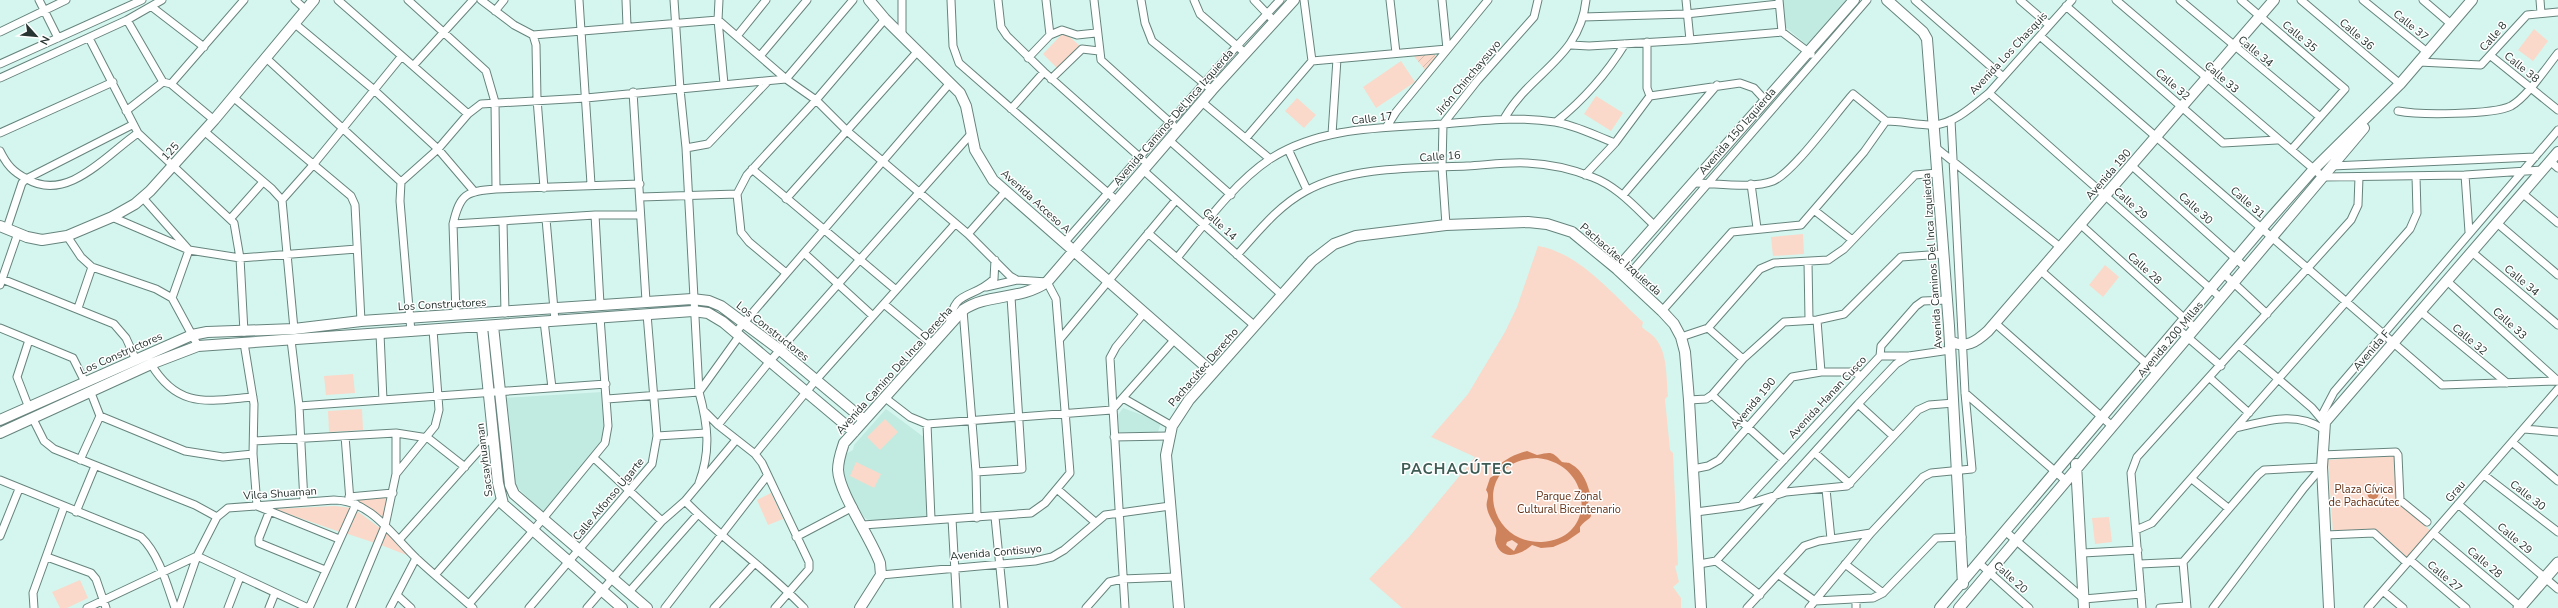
<svg xmlns="http://www.w3.org/2000/svg" width="2558" height="608" font-family="'Nunito Sans',sans-serif">
	<style>
		.built { fill: #c1eae0 }
		.green { fill: #fad9ca }
		.garden { fill: url(#garden-furrows) }
		.water { fill: #cf835d; fill-rule: evenodd }
		.lines { fill: none; stroke-linecap: round; stroke-linejoin: round }
		.street-casing { stroke: #66847d; stroke-width: 9 }
		.secondary-casing { stroke: #66847d; stroke-width: 12 }
		.primary-casing { stroke: #66847d; stroke-width: 13 }
		.street { stroke: #fff; stroke-width: 7 }
		.secondary { stroke: #fff; stroke-width: 10 }
		.primary { stroke: #fff; stroke-width: 11 }
		.labels { text-anchor: middle; stroke-width: 3; stroke-linejoin: round; paint-order: stroke }
		.street-label { font-size: 11px; fill: #273431; stroke: #fff }
		.park-label { font-size: 11px; fill: #633015; stroke: #fff }
		.district-label { font-size: 15px; font-weight: bold; letter-spacing: 1px; fill: #3e5b54; stroke: #fff }
	</style>
	<defs>
		<pattern id="garden-furrows" width="10" height="10" patternUnits="userSpaceOnUse"><rect width="10" height="10" fill="#fad9ca"/><path d="M-1 1l2-2M0 10L10 0M9 11l2-2" fill="none" stroke="#d6bbae"/></pattern>
	</defs>
	<rect width="100%" height="100%" fill="#d5f6ee"/>
	<path class="built" d="M1781,0H1849L1808,46L1783,25Z
		M603,392L605,436L601,445L543,513L516,486L508,454L503,398Z
		M1123,408L1161,422L1158,432H1119L1118,415Z
		M886,409L925,438L930,514L927,518L871,522L864,517L844,485V455L853,450L854,445Z"/>
	<path class="green" d="M2534,29L2548,41L2533,61L2518,50Z
		M1064,32L1080,46L1057,68L1043,54Z
		M1401,61L1415,82L1376,108L1363,87Z
		M1596,96L1623,113L1611,131L1584,114Z
		M1297,98L1316,115L1304,128L1285,111Z
		M1803,234L1804,254L1773,256L1771,237Z
		M1538,246C1580,253 1612,294 1643,322L1642,327C1647,332 1651,333 1655,338C1668,353 1666,378 1668,396L1665,399L1670,450L1673,453L1678,565L1675,566L1679,582L1673,587L1681,598V608H1402L1369,579L1409,537L1475,457L1431,437L1468,394L1505,332L1517,307Z
		M2105,265L2119,277L2103,297L2089,285Z
		M353,374L355,393L326,395L324,376Z
		M362,409L363,430L329,432L328,411Z
		M885,419L898,432L880,450L867,437Z
		M2395,455L2399,503L2432,532L2408,560L2374,531L2333,533L2328,460Z
		M856,462L881,474L874,488L850,476Z
		M771,493L783,519L768,525L757,500Z
		M387,496L384,519L353,499Z
		M335,506L352,508L340,532L274,509Z
		M357,511L380,528L375,543L345,533Z
		M2109,517L2112,542L2095,544L2092,518Z
		M386,532L409,556L381,545Z
		M80,580L88,598L67,608H60L52,592Z"/>
	<path class="garden" d="M1434,54L1438,59L1426,71L1413,55Z"/>
	<path class="water" d="M1527,451L1537,455C1551,452 1552,451 1562,462C1566,463 1569,462 1571,464C1583,470 1588,485 1591,497L1588,503C1595,522 1589,515 1580,527V532L1567,541L1553,547L1541,548L1532,545C1521,555 1500,563 1495,540C1495,536 1497,532 1496,528C1493,521 1488,515 1487,508C1485,500 1491,497 1486,490L1490,478L1496,474V468C1505,459 1515,454 1527,451ZM1537,458C1593,463 1598,539 1542,542C1485,544 1471,461 1537,458ZM1512,540L1518,544L1514,551L1506,545L1507,542Z
		M2367.5 494a5.5 5.5 0 1 1 11 0a5.5 5.5 0 1 1-11 0Z"/>
	<g class="lines">
		<g class="street-casing">
			<path id="street" d="M39,0L58,38
				M295,0L305,9
				M338,0L468,114
				M408,0L486,71L495,102L496,189
				M481,0L514,25L533,35L718,20L786,79L816,100L847,131L968,234L1010,276L1017,280L1047,282L1056,299L1070,473L1045,503L1031,513L863,525
				M579,0L591,184
				M626,0L627,26
				M674,0L680,89L686,148L699,392C708,425 711,451 699,483
				M719,0L718,20L724,84
				M902,0V36
				M951,0L953,46L959,63L1117,201
				M998,0L1001,27L1007,36L1044,72L1143,160
				M1094,0L1101,60L1173,125
				M1141,0L1145,23L1152,41L1212,90
				M1194,0L1200,14L1245,53
				M1254,0L1274,21
				M1304,0L1312,61
				M1390,0L1396,53
				M1686,0L1690,40
				M1779,0L1782,32
				M1915,0L2003,77
				M2020,0L2049,25
				M2116,0L2323,177L2465,175L2543,170
				M2180,0L2320,117
				M2241,0L2345,89L2291,150
				M2301,0L2400,84
				M2363,0L2427,52
				M2423,0L2451,24
				M2540,0L2541,13
				M2066,6L2223,143L2277,140
				M152,7L204,47
				M495,11L504,0
				M1583,17L1686,14L1779,4
				M127,20L163,82L171,84L214,120
				M294,23L373,89L438,149L473,190
				M0,32L66,0
				M533,35L536,45L537,99L544,188
				M1050,35L1062,30L1077,35L1096,33
				M737,36L766,0
				M2040,36L2442,385L2558,381
				M89,38L138,133L234,223L240,258L244,332
				M1647,42V88L1650,96
				M1571,45L1589,46L1690,40L1782,32L1811,54
				M760,56L807,0
				M2491,56L2558,110
				M265,57L401,182
				M1028,58L1050,35L1046,0
				M2419,62L2481,65L2527,15L2558,12
				M0,64L142,0
				M413,66L473,0
				M0,78L127,20L162,0
				M1051,79L1082,49L1099,51
				M171,84L244,0
				M633,92L646,301
				M1989,93L2221,298
				M233,97L351,196L355,205L361,321
				M1202,102L1270,159
				M1011,109L1044,72
				M126,111L163,82
				M2398,111C2418,115 2493,115 2511,106C2527,97 2546,68 2558,53
				M1505,117C1531,72 1580,58 1586,0
				M1556,122C1582,101 1607,73 1625,44
				M1387,126L1396,112L1488,0
				M204,131L272,189L282,200L294,329
				M0,133L113,82
				M1332,134L1337,59
				M1246,138L1312,61L1447,49L1442,0
				M1169,140L1231,195
				M1935,147L2060,247
				M686,148L708,144L768,81
				M1288,149L1307,190
				M0,151C7,165 13,172 27,179C68,203 107,154 138,133
				M2550,161L2558,168
				M2131,165L2246,268
				M2332,166L2535,157
				M752,169L896,290
				M1143,170L1282,295
				M1585,175L1615,143L1650,96L1740,83L1754,88L1765,100
				M2465,175L2469,232
				M401,182L438,149L468,114L481,104L586,98L786,79L853,0
				M401,182L400,201L411,332
				M1694,183C1715,183 1753,189 1773,181C1793,173 1836,113 1853,94L1886,121
				M1751,184L1757,228
				M2522,193L2558,223
				M1623,195L1717,85
				M641,197L737,194
				M143,198L189,250
				M786,199L917,52
				M282,200L313,165L401,57
				M1814,210L1851,239
				M595,215L600,304
				M112,217L189,250L240,258L357,249
				M231,218L263,182
				M546,219L555,321
				M503,221L505,313
				M2497,223L2558,275
				M453,224L595,215H640
				M2080,224L2195,328
				M1446,225L1442,167L1443,124L1477,81L1534,17L1538,0
				M7,228L22,183L26,179L132,125
				M1148,233L1255,326
				M968,234L1005,192
				M67,236L81,257L92,267L156,289L172,298L198,346
				M1064,243L1236,47L1280,0
				M2472,252L2558,325
				M804,253L873,316
				M1237,255C1258,232 1278,206 1306,191C1351,166 1416,168 1467,166C1486,165 1507,162 1527,163C1549,164 1572,169 1592,177C1617,186 1636,208 1654,225
				M1177,258C1203,226 1235,182 1270,159C1321,126 1385,128 1443,124C1482,121 1516,116 1555,122C1575,125 1596,136 1615,143
				M1808,262L1809,319
				M2040,270L2157,373
				M786,273L749,242L741,232L737,194L747,175L816,100L885,19
				M2223,273L2267,314
				M1626,278L1867,0
				M2,279L114,324L126,338L136,360
				M2447,281L2558,381
				M0,285L18,233
				M986,287L1017,280
				M172,298L189,250
				M884,304L932,344
				M78,308L92,267
				M963,310L976,472L977,518
				M1662,311L1732,232L1801,225L1864,152L1886,121C1901,121 1917,125 1933,125C1954,124 1973,106 1989,93L2072,0
				M2420,311L2507,383
				M456,314L453,224C460,194 466,191 496,189L640,184
				M1817,320L1821,372
				M544,321L552,388
				M1995,323L2112,426
				M949,326C954,287 971,301 994,279L995,260
				M0,328L73,358L85,382
				M1708,328L1743,359
				M2178,329L2221,366
				M736,332L950,83
				M380,334L383,400
				M1681,337L1708,328L1760,269L1774,263L1828,260L1844,249L1915,175L1937,173
				M1060,339L1176,200
				M291,340L299,406L304,502
				M244,343L254,404L253,454L257,506L339,539
				M2239,345L2312,408L2324,422
				M1880,356L1881,346L1916,306L1923,301L1947,300
				M151,364C178,409 207,401 253,397
				M2210,378L2249,413
				M91,393L100,416L185,451L223,457L253,454
				M1965,393L2065,480
				M1712,395L1784,460
				M884,397L910,417L927,424L1112,410L1175,339
				M1123,398L1172,426
				M607,399L699,392L740,335
				M1689,400L1706,399L1712,395L1743,359L1784,322L1817,320L1844,314L1901,257L1943,254
				M1858,404L1893,436
				M299,406L606,384
				M29,408L17,377L29,340
				M704,411L718,425L770,361L971,134
				M33,419L44,441L54,449L195,505L217,517
				M2325,422L2323,413L2334,392L2558,130
				M927,424L931,519
				M718,425L755,454L762,463L809,562V569L775,608
				M2236,428C2267,421 2295,411 2323,429
				M2524,429L2558,432
				M345,436L350,501
				M657,436L706,433
				M1114,437L1168,436
				M254,441L396,433L428,438L465,467
				M2512,442L2558,481
				M1815,453L1850,484
				M755,454L816,380L955,224
				M2322,455L2396,452L2398,455L2400,500L2427,522
				M594,458L662,521
				M80,460L100,416
				M1693,469L1708,466L1719,460L1792,377L1821,372H1854L1861,376
				M976,472L1022,469L1011,297
				M396,474V433
				M2484,475L2558,532
				M2192,479L2228,508
				M0,480L141,537C159,554 167,585 175,608
				M1057,489L1095,522
				M1826,489L1831,539
				M349,497L393,493
				M685,501C722,539 767,569 804,608
				M2458,504L2558,589
				M1742,505L1880,356H1909L1950,350
				M270,510L259,538V543L325,570
				M76,512L95,466
				M1696,512L1742,506L1786,492L1847,486L1918,410L1929,405L1954,403
				M995,517L1004,608
				M952,519L957,608
				M2136,530L2152,523L2410,229L2417,213L2416,176
				M2005,531L2084,599L2141,594
				M2433,533L2522,608
				M2326,535L2374,533L2407,563
				M0,536L19,489
				M796,537L853,507
				M399,540L493,435
				M2083,553L2138,550
				M47,557L91,573L96,579L106,608
				M2410,560L2466,608
				M1716,561L1858,404L1896,364L1909,356
				M1979,563L2029,608
				M1699,564L1716,561L1760,595
				M1845,564L1883,593
				M2140,564L2183,562
				M435,575L501,499
				M881,575L1035,561L1052,557L1064,550L1105,515L1170,506
				M1779,575L1815,601L1873,598L1883,593L1936,538L1962,537
				M2383,591L2403,608
				M629,592L698,514
				M397,595L411,608
				M1856,599V608
				M469,604L532,532L605,443L608,426L600,317
				M34,608L33,593L64,507
				M87,608L197,556L217,517L228,508L334,500C370,500 392,535 416,558C434,575 454,591 473,608
				M179,608L197,556L308,608
				M228,608L240,577
				M269,608L275,593
				M309,608L356,504
				M351,608L385,526L396,474L435,426L439,410L433,330
				M390,608L416,558
				M529,608L652,464L657,436L647,314
				M587,608L662,521L685,501L736,440
				M665,608L767,476
				M714,608L754,564
				M1086,608L1109,582L1122,579L1176,577
				M1125,608L1110,358L1116,347L1144,313
				M1747,608L1804,546L1819,541L1871,533
				M1809,608L1871,533L1923,477L1931,473L1972,469L1965,393L1951,120
				M2142,608L2131,473L2137,457L2351,220L2358,205L2359,177
				M2160,608L2186,606
				M2187,608L2183,562L2258,475L2264,470L2322,467
				M2213,608L2304,488L2322,467
				M2368,608L2558,389"/>
		</g>
		<g class="secondary-casing">
			<path id="secondary" d="M869,0L885,19L960,93L966,106L975,150L993,180L1213,373
				M1887,0L1923,32L1927,39L1949,326L1963,584
				M0,226L27,237L42,240L67,236L112,217L135,204L150,191L214,120L314,0
				M1617,269L1854,0
				M493,326L510,485L514,494L647,608
				M482,327L498,483L503,504L622,608
				M1950,341C1966,349 1976,342 1988,331L2274,0
				M0,420L192,335L207,332L294,329L361,321L692,299L709,301L721,306L780,350L864,420
				M0,433L151,364L198,346L693,311L708,313L723,322L854,432
				M2076,464L2084,608
				M860,608L881,575L880,563C871,538 839,493 838,470C838,460 841,452 844,443L963,310C988,293 1019,301 1047,282L1212,90L1294,0
				M1179,608L1166,455L1172,426L1189,400L1312,261L1334,244L1356,236L1446,225L1528,222L1547,224L1572,232L1617,269L1662,311L1674,324L1681,337L1685,352L1689,400L1701,608
				M1940,608L2261,229L2314,169L2400,84L2472,0
				M1959,608L2364,128
				M2329,608L2322,467L2325,422L2558,152"/>
		</g>
		<g class="primary-casing">
			<path id="primary" d="M2519,608L2558,563"/>
		</g>
		<use href="#street" class="street"/>
		<use href="#secondary" class="secondary"/>
		<use href="#primary" class="primary"/>
	</g>
	<g class="labels">
		<g class="street-label">
			<text transform="translate(2411 25) rotate(39)" y="4">Calle 37</text>
			<text transform="translate(2357 34) rotate(41)" y="4">Calle 36</text>
			<text transform="translate(2300 36) rotate(40)" y="4">Calle 35</text>
			<text transform="translate(2493 36) rotate(-49)" y="4">Calle 8</text>
			<text transform="translate(2256 51) rotate(40)" y="4">Calle 34</text>
			<text transform="translate(2008 53) rotate(-47)" y="4">Avenida Los Chasquis</text>
			<text transform="translate(2522 67) rotate(39)" y="4">Calle 38</text>
			<text transform="translate(1468 77) rotate(-50)" y="4">Jirón Chinchaysuyo</text>
			<text transform="translate(2222 77) rotate(41)" y="4">Calle 33</text>
			<text transform="translate(2173 84) rotate(41)" y="4">Calle 32</text>
			<text transform="translate(1173 117) rotate(-49)" y="4">Avenida Caminos Del Inca Izquierda</text>
			<text transform="translate(1372 118) rotate(-7)" y="4">Calle 17</text>
			<text transform="translate(1737 131) rotate(-49)" y="4">Avenida 150 Izquierda</text>
			<text transform="translate(170 151) rotate(-48)" y="4">125</text>
			<text transform="translate(1440 156) rotate(-4)" y="4">Calle 16</text>
			<text transform="translate(2108 174) rotate(-49)" y="4">Avenida 190</text>
			<text transform="translate(1036 201) rotate(42)" y="4">Avenida Acceso A</text>
			<text transform="translate(2248 202) rotate(41)" y="4">Calle 31</text>
			<text transform="translate(2131 203) rotate(42)" y="4">Calle 29</text>
			<text transform="translate(2196 208) rotate(42)" y="4">Calle 30</text>
			<text transform="translate(1220 224) rotate(42)" y="4">Calle 14</text>
			<text transform="translate(1621 259) rotate(41)" y="4">Pachacútec Izquierda</text>
			<text transform="translate(1932 261) rotate(-94)" y="4">Avenida Caminos Del Inca Izquierda</text>
			<text transform="translate(2145 268) rotate(42)" y="4">Calle 28</text>
			<text transform="translate(2522 280) rotate(40)" y="4">Calle 34</text>
			<text transform="translate(442 304) rotate(-3)" y="4">Los Constructores</text>
			<text transform="translate(2510 323) rotate(42)" y="4">Calle 33</text>
			<text transform="translate(773 331) rotate(38)" y="4">Los Constructores</text>
			<text transform="translate(2170 339) rotate(-50)" y="4">Avenida 200 Millas</text>
			<text transform="translate(2470 339) rotate(40)" y="4">Calle 32</text>
			<text transform="translate(2371 350) rotate(-49)" y="4">Avenida F</text>
			<text transform="translate(121 353) rotate(-24)" y="4">Los Constructores</text>
			<text transform="translate(1203 367) rotate(-49)" y="4">Pachacútec Derecho</text>
			<text transform="translate(894 370) rotate(-48)" y="4">Avenida Camino Del Inca Derecha</text>
			<text transform="translate(1827 397) rotate(-47)" y="4">Avenida Hanan Cusco</text>
			<text transform="translate(1753 403) rotate(-50)" y="4">Avenida 190</text>
			<text transform="translate(484 460) rotate(-97)" y="4">Sacsayhuaman</text>
			<text transform="translate(2455 491) rotate(-49)" y="4">Grau</text>
			<text transform="translate(280 493) rotate(-4)" y="4">Vilca Shuaman</text>
			<text transform="translate(2528 495) rotate(38)" y="4">Calle 30</text>
			<text transform="translate(608 499) rotate(-50)" y="4">Calle Alfonso Ugarte</text>
			<text transform="translate(2515 538) rotate(40)" y="4">Calle 29</text>
			<text transform="translate(996 552) rotate(-5)" y="4">Avenida Contisuyo</text>
			<text transform="translate(2485 562) rotate(40)" y="4">Calle 28</text>
			<text transform="translate(2445 576) rotate(40)" y="4">Calle 27</text>
			<text transform="translate(2011 577) rotate(42)" y="4">Calle 20</text>
		</g>
		<g class="park-label">
			<text x="2364" y="493">Plaza Cívica<tspan x="2364" dy="13">de Pachacútec</tspan></text>
			<text x="1569" y="500">Parque Zonal<tspan x="1569" dy="13">Cultural Bicentenario</tspan></text>
		</g>
		<g class="district-label">
			<text x="1457" y="474">PACHACÚTEC</text>
		</g>
	</g>
	<g transform="translate(36 36) rotate(117)" stroke="#ffffff" stroke-width="3" paint-order="stroke">
	<path d="M0-3L7 15L0 10L-7 15Z" fill="#273431"/>
	<text y="-6" font-size="11" font-weight="bold" text-anchor="middle" fill="#273431">N</text>
	</g>
</svg>
